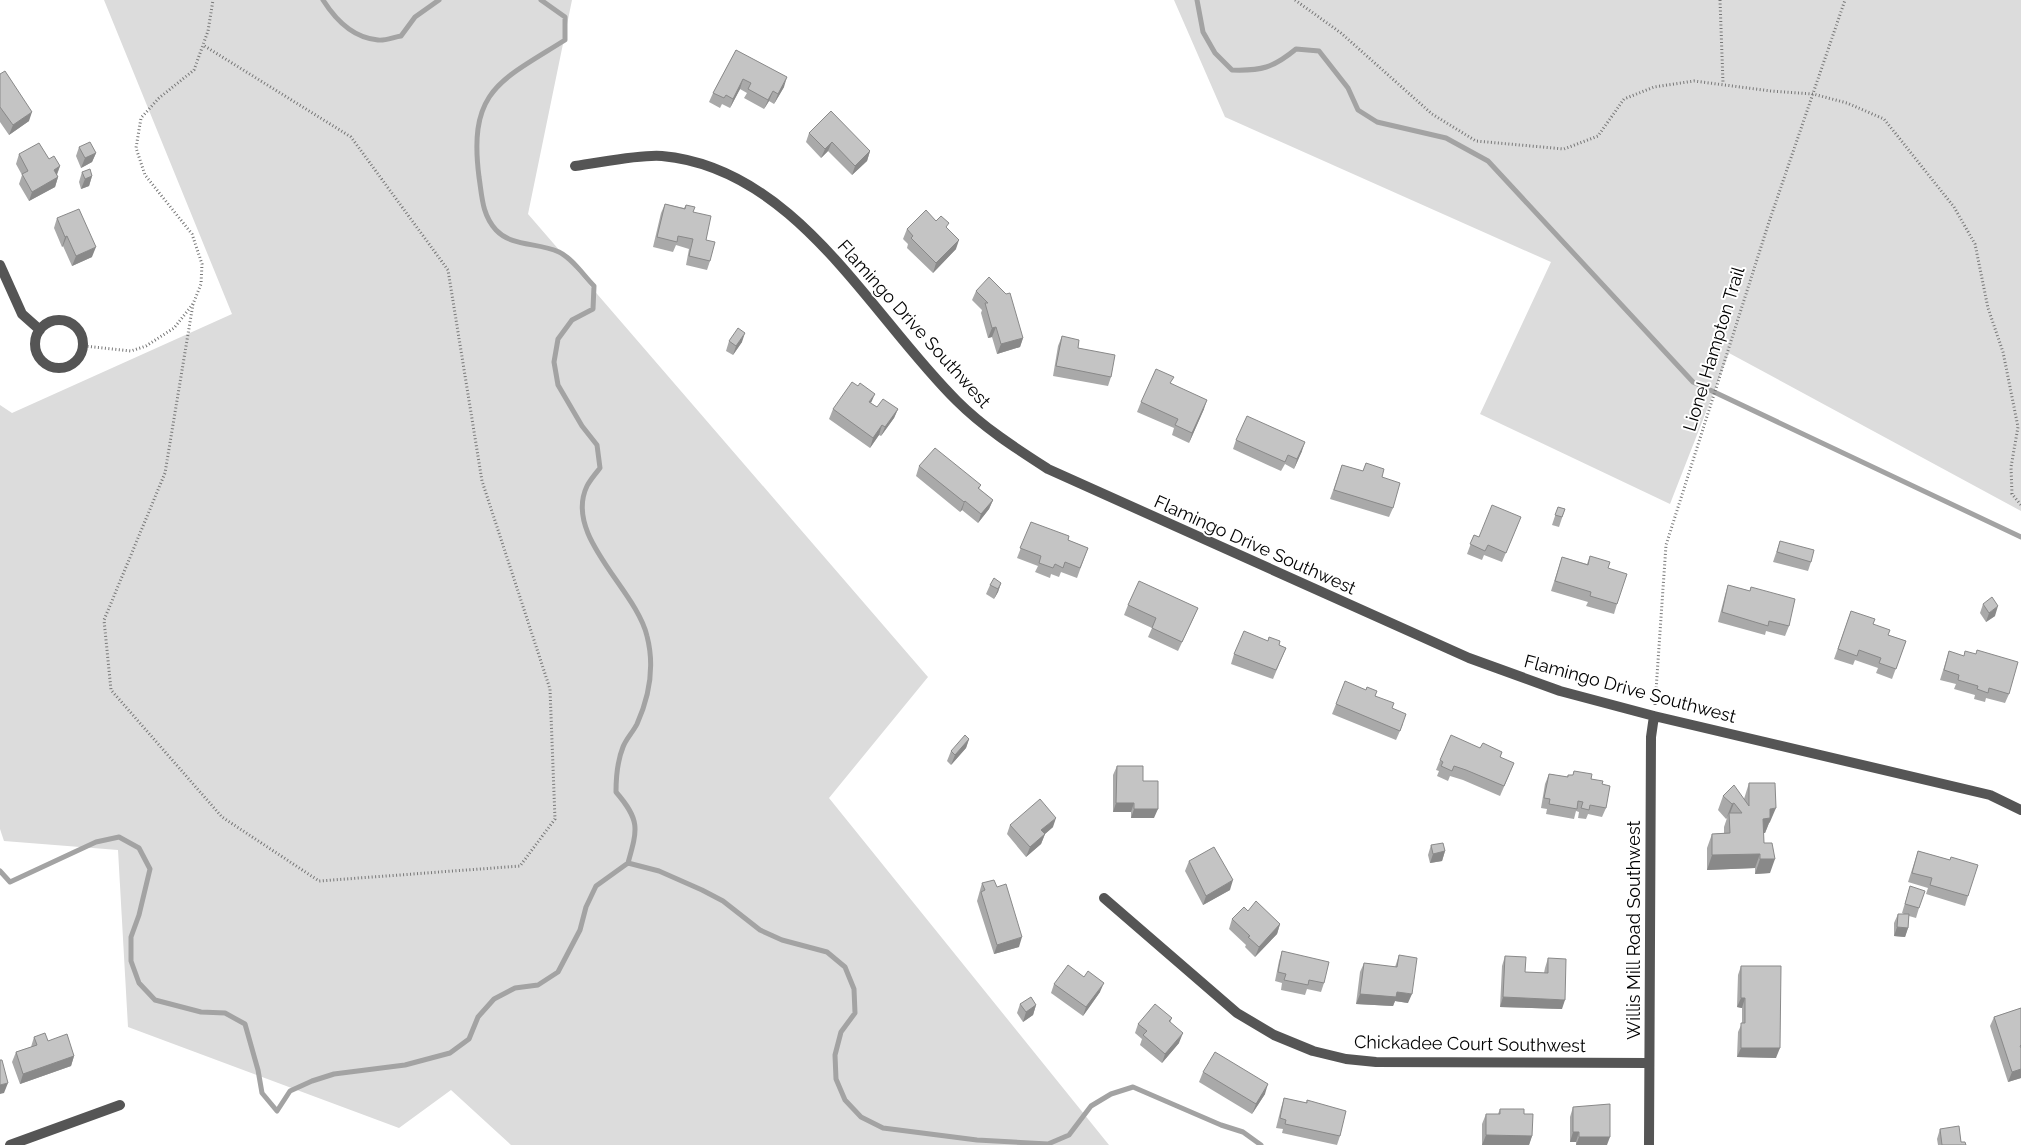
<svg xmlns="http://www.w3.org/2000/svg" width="2021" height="1145" font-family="Raleway,sans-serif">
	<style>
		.green { fill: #dcdcdc }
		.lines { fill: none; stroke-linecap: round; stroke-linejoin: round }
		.stream { stroke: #a3a3a3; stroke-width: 5 }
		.path { stroke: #777; stroke-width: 3; stroke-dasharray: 1 2.5; stroke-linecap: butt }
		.minor { stroke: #555; stroke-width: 10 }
		.wall { fill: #a9a9a9 }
		.shaded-wall { fill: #898989 }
		.building { fill: #c4c4c4; stroke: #898989 }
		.labels { text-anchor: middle; stroke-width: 4; stroke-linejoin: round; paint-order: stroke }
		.street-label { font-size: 18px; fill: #000; stroke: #fff }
	</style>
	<rect width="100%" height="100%" fill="#fff"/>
	<path class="green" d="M104,0H572L528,214L928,677L829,798L1109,1145H511L451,1090L399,1128L128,1027L118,850L4,841L0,829V405L12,413L232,314Z
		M1174,0H2021V511L1729,353L1670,504L1480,414L1551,262L1225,117Z"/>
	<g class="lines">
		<path class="stream" d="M323,0C335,19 353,38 378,40C385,41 394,37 401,36L415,17L439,0
			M541,0L565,17V40C500,81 468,90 479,177C482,196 482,215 496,230C512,247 537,242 559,252C572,258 584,276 594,286L593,309L572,320L558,339L554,362L558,385L582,426L597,445L600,468C596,473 590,480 587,486C563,536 636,589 647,636C655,667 650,695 637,724C633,732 626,739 623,747C617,762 616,776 616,792C640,820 638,828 628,863
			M1197,0L1203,32L1215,53L1232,70C1261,71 1273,68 1296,49L1319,51L1348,88L1358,110L1377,122L1446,138L1488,161L1693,382L2021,537
			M628,863L659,871L702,890L723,901L760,930L782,940L827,952L845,967L854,989L855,1013L841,1032L835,1055L836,1079L845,1100L861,1117L883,1128L977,1140L1048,1144L1069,1135L1091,1106L1111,1094L1133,1087L1221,1125L1243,1132L1261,1145
			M0,871L10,882L96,842L119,837L139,848L150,869L139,915L131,937V961L139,983L155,1000L201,1012L225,1013L245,1024L258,1070L262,1093L277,1111L290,1091L312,1081L334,1074L405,1065L450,1053L469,1039L478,1017L494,999L515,988L538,985L558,972L580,930L586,907L596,886L628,863"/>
		<path class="path" d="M1295,0L1341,33L1432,114L1476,141L1564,149L1598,136L1624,99L1654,87L1694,81L1771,91L1813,94L1847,103L1884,119L1954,207L1975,244L1988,308L2003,352L2018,427L2011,467L2012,494L2021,505
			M1720,0L1723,83
			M193,304L165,473L104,620L111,690L222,817L319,881L520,866L555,819L550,689L482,481L448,270L351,137L203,45
			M84,346L131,351L146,346L174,328L193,304L201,284L202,264L192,234L145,175L136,148L141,118L159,98L194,70L208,31L213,0
			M1655,705L1666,545L1768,225L1845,0"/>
		<path class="minor" d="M575,166C599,163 640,154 662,156C796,168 870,315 957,401C984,428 1017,449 1048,469L1469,658L1560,691L1654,716L1990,795L2021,810
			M0,265L22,314L40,330
			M35 344a24 24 0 1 1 48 0a24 24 0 1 1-48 0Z
			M1104,898L1237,1013L1274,1035L1313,1051L1346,1059L1376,1062L1649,1063
			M10,1145L120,1105
			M1649,1145L1651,737L1654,716"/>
	</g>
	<path class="wall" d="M736,50L784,87L774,104L769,101L764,109L744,98L747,93L740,89L730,108L722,104L720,108L709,102L713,93Z
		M0,74L29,121L9,135L0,122Z
		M809,133L870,151L867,161L852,175L828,151L821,158L806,142Z
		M79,147L96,153L92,162L81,168L76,156Z
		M19,154L49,159L60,166L57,175L58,177L55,187L29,201L19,184L22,175L16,164Z
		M82,172L92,176L89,186L81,189L79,182Z
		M665,204L684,208L686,205L693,212L706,240L710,261L707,270L686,265L689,249L676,245L673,252L653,247L661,213Z
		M57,218L92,257L72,266L63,246L62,247L54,228Z
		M936,221L947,228L956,249L933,273L907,248L908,244L903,239L907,229Z
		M976,291L1023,338L1020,347L997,354L992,337L988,338L981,313L982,310L972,300Z
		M1062,336L1078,348L1111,377L1108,386L1053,376L1058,346Z
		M729,341L742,342L733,355L726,351Z
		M1171,383L1204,409L1189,443L1172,435L1174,428L1137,412L1141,402Z
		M871,403L877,407L898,409L894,418L881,436L879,435L870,448L829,419L833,409Z
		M1236,440L1302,451L1294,469L1285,464L1281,471L1233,449Z
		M1366,463L1382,477L1393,508L1389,517L1330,499L1342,465L1363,471Z
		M919,466L981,485L979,489L993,500L989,509L978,523L962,510L960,512L916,476Z
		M1558,507L1565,509L1559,527L1552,525Z
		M1521,517L1502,562L1484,555L1482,560L1467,554L1474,535L1479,537Z
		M1031,522L1068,540L1088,548L1077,578L1061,572L1059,577L1051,574L1050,578L1035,572L1038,566L1017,558Z
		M1780,541L1811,562L1808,571L1773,562Z
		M1590,556L1617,604L1614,614L1586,606L1588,602L1551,591L1562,557L1587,564Z
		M1001,583L998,592L994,599L986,594L990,585Z
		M1728,585L1750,591L1751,587L1789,626L1785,636L1766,631L1765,635L1718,622L1725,595Z
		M1983,604L1995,616L1986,622L1980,613Z
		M1128,605L1198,608L1194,617L1178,651L1148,637L1152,628L1124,615Z
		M1851,611L1873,624L1888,635L1906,641L1892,679L1876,673L1878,668L1855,660L1853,665L1834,659Z
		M1268,641L1286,648L1273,679L1231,664L1234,654Z
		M1949,651L2009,694L2005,703L1986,698L1985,702L1974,699L1975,695L1954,689L1956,684L1940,680Z
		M1375,696L1392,708L1403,724L1396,740L1332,714L1336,704Z
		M969,739L966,748L951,765L947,761L951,751Z
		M1480,748L1502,752L1500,758L1510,773L1500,796L1463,780L1450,776L1448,781L1437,776L1439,771L1436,770L1440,760Z
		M1117,766L1154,818H1131V812H1113V775Z
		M1574,771L1602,784L1606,808L1602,817L1588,814L1586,819L1578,818L1579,812L1576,811L1574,819L1546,814L1547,809L1541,808L1545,784L1549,774L1567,777L1568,775H1573Z
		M1749,783L1770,822L1769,823L1765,833H1763L1764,843L1770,873L1755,874V868L1707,870V848L1712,834L1724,833V827L1727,818L1726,819L1718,810L1723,796L1744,799Z
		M1010,825L1053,827L1045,834L1041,844L1026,857L1007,834Z
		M1431,845L1445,851L1442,861L1430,863L1428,855Z
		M1918,851L1950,860L1968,896L1965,906L1926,894L1928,888L1908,882Z
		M1189,861L1230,890L1203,905L1185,871Z
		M982,883L1019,947L994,954L977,901Z
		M1910,886L1919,908L1916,918L1909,916L1908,928L1905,937L1894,936V923L1898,914H1904L1902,913Z
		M1248,911L1280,924L1277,934L1255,957L1245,947L1246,945L1229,929L1232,919Z
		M1282,951L1324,983L1321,992L1307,989L1305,995L1281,990L1282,983L1275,981L1279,961Z
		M1399,955L1408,1003L1395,1001L1393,1006L1356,1004L1360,972L1364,963L1395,967Z
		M1505,956L1525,972L1544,973L1545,968L1548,958L1562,1009L1500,1007L1502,966Z
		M1741,966L1776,1058L1737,1057L1738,1032L1742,1023V1008L1737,1007L1738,975Z
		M1054,984L1100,992L1083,1016L1051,993Z
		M1020,1004L1036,1005L1033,1015L1023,1022L1017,1013Z
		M2021,1008V1078L2008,1082L1990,1026L1994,1017Z
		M1172,1018L1170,1023L1179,1043L1162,1063L1140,1045L1142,1039L1135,1033L1138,1024Z
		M34,1037L48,1041L74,1056L71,1066L20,1084L12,1062L16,1052L31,1047Z
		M1203,1072L1265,1094L1252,1114L1199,1082Z
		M1284,1098L1306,1103L1307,1100L1340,1136L1337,1145L1282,1133L1283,1129L1276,1128L1281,1108Z
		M1573,1107L1607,1145H1576V1142H1570V1117Z
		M1500,1109L1532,1136L1529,1145H1482V1124L1486,1114H1498Z
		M1940,1129L1961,1142L1966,1145H1938L1937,1139Z"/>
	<path class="shaded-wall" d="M787,77L784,87L774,104L778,94Z
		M743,79L740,89L730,108L733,99Z
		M773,91L769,101L764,109L768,100Z
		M32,112L29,121L9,135L13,125Z
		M832,142L828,151L821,158L825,149Z
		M870,151L867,161L852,175L855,166Z
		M96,153L92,162L81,168L85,158Z
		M60,166L56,176L54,170Z
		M92,176L89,186L81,189L85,179Z
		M58,177L55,187L29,201L32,192Z
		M67,236L63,246L62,247L65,237Z
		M959,240L956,249L933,273L936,263Z
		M96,247L92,257L72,266L76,256Z
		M996,327L992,337L988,338L992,328Z
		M745,333L742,342L733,355L736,346Z
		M1023,338L1020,347L997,354L1001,344Z
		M875,394L871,403L869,402Z
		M1207,400L1204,409L1189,443L1192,433Z
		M898,409L894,418L881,436L885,427Z
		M882,425L879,435L870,448L873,438Z
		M1305,442L1302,451L1294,469L1297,459Z
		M993,500L989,509L978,523L981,514Z
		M965,501L962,510L960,512L964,502Z
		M1001,583L998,592L994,599L998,589Z
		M1998,606L1995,616L1986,622L1989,613Z
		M969,739L966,748L951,765L955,755Z
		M1116,803H1134L1131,812H1113Z
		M1734,803L1729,816V813L1726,819L1732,804Z
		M1776,808L1770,822L1769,823L1765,833H1758L1763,819L1770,809Z
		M1134,809H1158L1154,818H1131Z
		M1056,818L1053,827L1038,840L1041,830Z
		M1045,834L1041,844L1026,857L1030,847Z
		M1445,851L1442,861L1430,863L1433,854Z
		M1760,854L1755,868L1707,870L1712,855Z
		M1760,859H1775L1770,873L1755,874Z
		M1233,880L1230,890L1203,905L1206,896Z
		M1280,924L1277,934L1255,957L1259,947Z
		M1897,927L1908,928L1905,937L1894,936Z
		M1022,937L1019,947L994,954L997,945Z
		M1104,983L1100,992L1083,1016L1086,1007Z
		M1397,992L1412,994L1408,1003L1395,1001L1393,1006L1356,1004L1360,994Z
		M1503,997L1565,1000L1562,1009L1500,1007Z
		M1741,998H1745L1742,1008L1737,1007Z
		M1036,1005L1033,1015L1023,1022L1026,1012Z
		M1183,1033L1179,1043L1162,1063L1165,1054Z
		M1741,1048H1780L1776,1058L1737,1057Z
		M74,1056L71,1066L20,1084L23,1074Z
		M2021,1069V1078L2008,1082L2012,1072Z
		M8,1083L4,1093L0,1094V1085Z
		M1268,1084L1265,1094L1252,1114L1256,1104Z
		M1573,1132H1579L1576,1142H1570Z
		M1486,1135L1532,1136L1529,1145H1482Z
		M1579,1137H1610L1607,1145H1576Z"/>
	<path class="building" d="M736,50L787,77L778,94L773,91L768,100L748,89L751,83L743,79L733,99L726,95L724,98L713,93Z
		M5,71L32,112L13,125L0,107V74Z
		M831,111L870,151L855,166L832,142L825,149L809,133Z
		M90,142L96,153L85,158L79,147Z
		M39,143L49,159L54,156L60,166L54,170L58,177L32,192L22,174L28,171L19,154Z
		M90,169L92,176L85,179L82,172Z
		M665,204L685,209L686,205L695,207L693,212L711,216L706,240L715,242L710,261L689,256L693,239L678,236L677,242L657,237Z
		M79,209L96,247L76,256L67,236L65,237L57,218Z
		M926,210L936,221L941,216L949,223L946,227L959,240L936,263L911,238L913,236L907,229Z
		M989,277L1006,294L1010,293L1023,338L1001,344L996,327L992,328L985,303H988L976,291Z
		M738,328L745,333L736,346L729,341Z
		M1062,336L1079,340L1078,348L1115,355L1111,377L1056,366Z
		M1156,369L1174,377L1170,383L1207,400L1192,433L1175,425L1178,419L1141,402Z
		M852,382L858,386L860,383L875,394L869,402L877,407L883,399L898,409L885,427L882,425L873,438L833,409Z
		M1247,416L1305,442L1297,459L1288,455L1285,462L1236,440Z
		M935,448L981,485L978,488L993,500L981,514L965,501L964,502L919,466Z
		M1366,463L1384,469L1382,477L1400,483L1393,508L1334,490L1342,465L1363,471Z
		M1492,505L1521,517L1506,553L1488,545L1485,551L1470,544L1474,535L1479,537Z
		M1558,507L1565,509L1562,517L1555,515Z
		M1031,522L1069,536L1068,540L1088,548L1080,568L1065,562L1063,568L1055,564L1053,568L1039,563L1041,556L1020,548Z
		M1780,541L1814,550L1811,562L1777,552Z
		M1590,556L1610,562L1608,568L1627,574L1617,604L1590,596L1591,592L1555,581L1562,557L1588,565Z
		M994,578L1001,583L998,589L990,585Z
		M1139,581L1198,608L1182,642L1152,628L1156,618L1128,605Z
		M1728,585L1750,591L1751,587L1795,599L1789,626L1769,621L1768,626L1722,612Z
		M1992,597L1998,606L1989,613L1983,604Z
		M1851,611L1875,619L1873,624L1890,630L1888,635L1906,641L1896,669L1879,663L1881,658L1859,650L1857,656L1838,649Z
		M1244,631L1268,641L1269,637L1280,641L1279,645L1286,648L1276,670L1234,654Z
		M1977,650L2018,662L2009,694L1989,688L1988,693L1977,689L1978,686L1958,680L1959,675L1944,670L1949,651L1964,656L1965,651L1976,654Z
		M1345,681L1366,690L1367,687L1377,691L1375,696L1394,703L1392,708L1406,714L1400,731L1336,704Z
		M965,735L969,739L955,755L951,751Z
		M1451,735L1480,748L1483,743L1502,752L1500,757L1514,763L1504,786L1466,770L1454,766L1452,771L1441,766L1443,762L1440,760Z
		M1117,766H1143V781H1158V809H1134V803H1116Z
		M1574,771L1592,774L1591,779L1603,781L1602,784L1610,786L1606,808L1590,805L1589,810L1581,808L1583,802L1578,801L1577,809L1549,804L1550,799L1544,798L1549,774L1568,777V775H1573Z
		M1749,783H1775L1776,808L1770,809V818L1763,819L1764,843H1772L1775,859H1760V854L1712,855V834L1730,833L1729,813H1742L1734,803L1732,804L1723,796L1734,785L1749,806Z
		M1040,799L1056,818L1041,830L1045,834L1030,847L1010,825Z
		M1443,843L1445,851L1433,854L1431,845Z
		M1214,847L1233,880L1206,896L1189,861Z
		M1918,851L1950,860L1951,857L1978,865L1968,896L1930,885L1932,878L1912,873Z
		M994,880L997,887L1006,884L1022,937L997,945L981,892L985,890L982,883Z
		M1910,886L1925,891L1919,908L1905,904Z
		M1256,901L1280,924L1259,947L1248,937L1250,936L1232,919L1244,907L1248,911Z
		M1898,914H1909L1908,928L1897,927Z
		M1282,951L1329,962L1324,983L1309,980L1308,985L1284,980L1286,974L1278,972Z
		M1399,955L1417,958L1412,994L1397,992L1396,997L1360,994L1364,963L1397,967Z
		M1505,956L1526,957L1525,972L1548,973V958L1566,959L1565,1000L1503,997Z
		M1068,965L1084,977L1088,971L1104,983L1086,1007L1054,984Z
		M1741,966H1781L1780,1048H1741V1023H1745V998H1741Z
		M1031,997L1036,1005L1026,1012L1020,1004Z
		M1155,1004L1172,1018L1169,1021L1183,1033L1165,1054L1143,1035L1147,1031L1138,1024Z
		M2021,1008V1045L2020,1046L2021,1048V1069L2012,1072L1994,1017Z
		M45,1033L48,1041L67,1034L74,1056L23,1074L16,1052L37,1045L34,1037Z
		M1215,1052L1268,1084L1256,1104L1203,1072Z
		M0,1060H2L8,1083L0,1085Z
		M1284,1098L1307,1103V1100L1346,1111L1340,1136L1285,1124L1286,1120L1280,1118Z
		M1610,1104V1137H1579V1132H1573V1107Z
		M1500,1109H1524V1114H1533L1532,1136L1486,1135V1114H1500Z
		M1959,1126L1961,1142H1965L1966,1145H1942L1940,1129Z"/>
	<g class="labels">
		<g class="street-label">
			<text transform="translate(914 324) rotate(48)" y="6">Flamingo Drive Southwest</text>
			<text transform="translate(1714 349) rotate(-73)" y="6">Lionel Hampton Trail</text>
			<text transform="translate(1255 545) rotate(24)" y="6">Flamingo Drive Southwest</text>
			<text transform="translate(1630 689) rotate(15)" y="6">Flamingo Drive Southwest</text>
			<text transform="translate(1634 930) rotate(-90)" y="6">Willis Mill Road Southwest</text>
			<text transform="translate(1470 1044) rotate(1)" y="6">Chickadee Court Southwest</text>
		</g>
	</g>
</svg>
